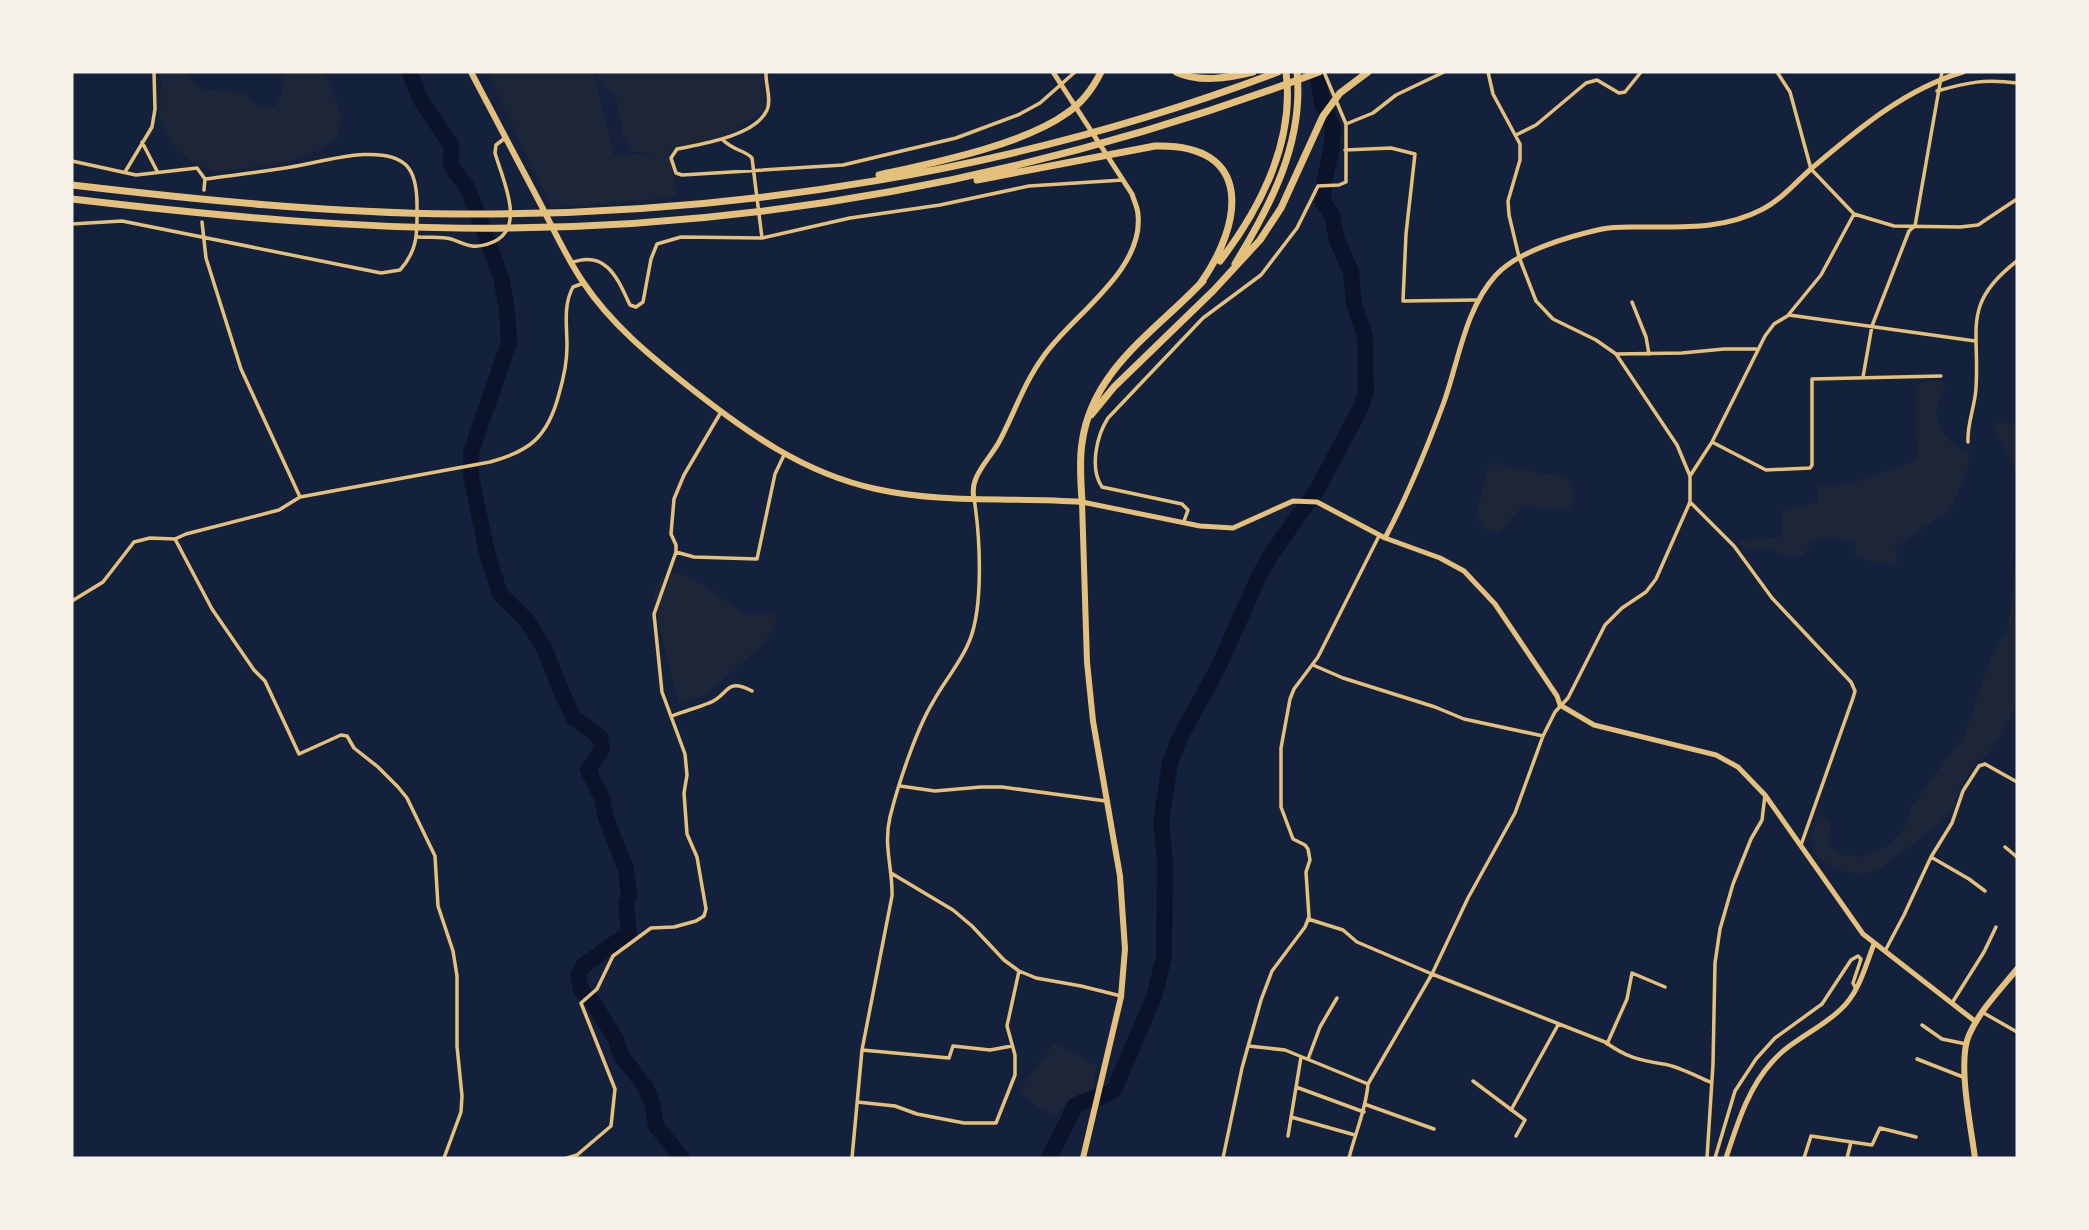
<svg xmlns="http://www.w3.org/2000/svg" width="2089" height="1230" font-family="'Libre Baskerville',serif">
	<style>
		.green { fill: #1d2539 }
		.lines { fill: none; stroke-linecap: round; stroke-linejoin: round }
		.river { stroke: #0b132b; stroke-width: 16 }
		.minor { stroke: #e5c07b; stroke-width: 3.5 }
		.tertiary { stroke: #e5c07b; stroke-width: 5 }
		.primary { stroke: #e5c07b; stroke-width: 6 }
		.motorway { stroke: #e5c07b; stroke-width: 7 }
	</style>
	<rect width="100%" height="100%" fill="#14213d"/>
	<path class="green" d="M187,72L201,91L206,89L246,94L257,107H276L283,89L284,72H325L341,115L338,137L319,150L285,163L214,172L195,164L177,150L160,120L161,73Z
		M487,72H593L614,156L655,152H631L624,138L616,97C605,91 599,84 597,72H763L765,105L763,112L723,138L669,151L677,197L552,208Z
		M1942,381L1945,385C1943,392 1939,399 1937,406C1933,428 1950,446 1969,452L1968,468L1949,513L1940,516L1895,547L1898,562L1890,565L1855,558L1856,543L1826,537L1810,542L1804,556H1784L1771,550L1746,549L1739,541L1781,537L1783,509L1818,503L1819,486L1855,482L1917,460L1916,388L1921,382Z
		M1992,423H2017V474Z
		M1494,463L1530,472L1565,476C1574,487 1576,497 1569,510L1523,507L1509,520L1500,533L1486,531L1476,518L1489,465Z
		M2017,528V704L2003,732L1987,756L1976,762L1960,788L1953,808L1941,823L1878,870L1860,874L1841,871L1824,862L1814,853L1811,839L1819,813L1830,821L1828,846L1841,855L1863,857L1888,845L1905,827L1912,806L1965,734L1991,657L2007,631L2013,595Z
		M674,573C705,579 723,604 751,616L765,612L776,614L775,626L764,643L706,695L679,704L655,608L654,590L661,579Z
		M1055,1043L1097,1066L1092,1090L1064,1104L1056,1116L1038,1108L1019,1091Z"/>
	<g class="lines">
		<path class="river" d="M410,72L419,97L451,145V166L468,189L493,255L502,281L507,311L509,343L471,452V476L487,553L500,594L528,622L544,648L562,693L574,718L600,737L602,749L588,770L602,798L606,818L626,869L629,895L626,904L629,933L584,965L578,975L581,990L592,1001L616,1039L621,1055L646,1088L652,1103L656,1126L682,1158
			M1049,1158L1075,1106C1088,1097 1104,1100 1115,1088L1154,997L1164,957L1165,861L1161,822L1170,763L1179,739L1217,670L1259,576L1272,553L1317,490L1360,409L1366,391L1365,336L1354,303L1351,272L1337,240L1332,215L1323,202L1324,183L1332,146L1333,126L1323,106L1316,72"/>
		<path class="minor" d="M766,72C765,83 772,100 767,110C755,136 702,144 677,149L671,158L676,173L682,175L843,165L956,138L1018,115L1040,103L1075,72
			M1324,72L1346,124
			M1488,72L1493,94L1520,144V160L1508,201L1509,215L1519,257L1536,301L1553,319L1596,340L1616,354L1677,445L1690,476V502L1734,546L1772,598L1851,682L1855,691L1853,698L1801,845
			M1777,72L1790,92L1811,169L1854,214L1894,226L1960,227L1978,225L2017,199
			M1937,91C1969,82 1984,79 2017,83
			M1516,135L1536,125L1586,83L1597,80L1619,93L1625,92L1641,72
			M723,140C734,151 745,150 752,158L762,238
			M142,142L157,171
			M1345,150L1391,148L1415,154L1406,234L1403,301L1477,300
			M72,161L136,175L197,168L205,179L204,190
			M125,172L152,127L155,109L154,72
			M202,222L206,258L241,369L300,497
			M72,224L122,221L381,273L400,270C419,249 417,231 417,205C417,192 416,175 406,165C382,142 319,163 291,167C262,172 234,175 205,179
			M418,237C428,238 441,236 451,239C458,241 464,245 472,246C480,247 486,245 493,242C527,228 502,178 495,153L496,145L505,138
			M571,263C607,249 618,280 630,305L636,307L643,302L651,259L657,244L681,237L762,238L850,218L940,205L1029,186L1123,180
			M1632,302L1646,337L1649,354
			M1789,314L1821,275L1854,214
			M1616,354L1682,353L1724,349H1757
			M1863,377L1872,326L1909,231L1915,226L1942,72
			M1712,442L1766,470L1810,468L1812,465V379L1941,376
			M1968,442C1967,423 1975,407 1976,388C1980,329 1961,304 2017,261
			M1690,476L1712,442L1765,336L1774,324L1789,315L1975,341
			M1184,521L1188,510L1182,504L1102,487C1089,468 1097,435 1108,418L1203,318L1261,275L1297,228L1318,186L1339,185L1346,182V124L1373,113L1396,95L1444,72
			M175,539L212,609L254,670L265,681L299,754L341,735L347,736L354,748L378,767L398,787L407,798L435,856L438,906L453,951L457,976V1046L462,1096L461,1112L444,1158
			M676,552L694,557L757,559L775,474L784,455
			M72,601L103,582L134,542L150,538L175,539L186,534L279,510L300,497L490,462C531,451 548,436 559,394C564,377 567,363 567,346C567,326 563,305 573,287L584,283
			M1313,665L1343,678L1435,707L1464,719L1543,736
			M672,716C684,711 697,708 709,703C730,695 724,677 752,691
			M900,786L935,791L981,787H1002L1106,801
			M2005,847L2017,857
			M1931,857L1969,879L1985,891
			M891,873L953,910L972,926L1004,960L1019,971L1036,978L1081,986L1121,996
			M1308,919L1343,930L1357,942L1432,974L1605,1042C1626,1057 1638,1060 1663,1064C1678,1066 1696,1076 1710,1082
			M1885,951L1904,915L1931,857L1952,823L1963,791L1979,766L1985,764L2017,782
			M1952,1003L1984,952L1996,927
			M1982,1012L2017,1032
			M1922,1025L1942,1039L1966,1044
			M1607,1044L1627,999L1632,973L1665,987
			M1248,1046L1285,1050L1368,1084
			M862,1050L949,1058L953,1046L990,1050L1012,1046
			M1308,1059L1320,1027L1337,998
			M1917,1059L1963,1077
			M1473,1081L1525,1120L1516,1136
			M1296,1087L1364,1112
			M857,1102L895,1106L917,1114L964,1123H996L1015,1075V1055L1007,1026L1019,971
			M1367,1105L1434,1129
			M1511,1110L1558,1025
			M1291,1117L1355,1135
			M1288,1136L1301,1057
			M567,1158L577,1155L611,1126L615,1089L581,1003L597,989L613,956L651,928L674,927L696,921L704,916L706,909L697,857L687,834L684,793L687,775L685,754L662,692L654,614L676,552V545L671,534L674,499L684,475L721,412
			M852,1158L862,1050L892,896C893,869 883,846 890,817C898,785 916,730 933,702C944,681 960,664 969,642C984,607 980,536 974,498
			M1223,1158L1242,1068L1261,1000L1272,971L1305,927L1309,917L1306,872L1310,860L1308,849L1305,845L1293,839L1281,807V748L1290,699L1294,689L1318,657L1379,536
			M1349,1158C1355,1133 1366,1110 1368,1084L1432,974L1468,898L1515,813L1543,736L1555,712L1568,698L1605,625L1622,608L1646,592L1656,579L1690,502
			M1707,1158L1713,1064L1715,963L1720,929L1733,884L1751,839L1762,820L1765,795
			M1715,1158L1735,1091L1756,1059L1775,1038L1822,1004L1851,960L1858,956L1861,959L1853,983L1856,989
			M1804,1158L1811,1136L1872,1145L1880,1128L1916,1137
			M1847,1158L1851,1142"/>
		<path class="tertiary" d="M974,498C969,477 989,460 999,442C1014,414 1024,383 1043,357C1071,316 1144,271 1138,215C1138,208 1134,201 1132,194L1053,72
			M1082,502L1200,526L1233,528L1293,501L1317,502L1385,538L1440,558L1464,571L1495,604L1557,696L1560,705L1594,725L1716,755L1738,767L1765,795L1863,934L1976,1022
			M1385,538C1408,495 1427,448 1444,402C1459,360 1465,309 1496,275C1518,251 1570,236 1602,229C1615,226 1630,227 1644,227C1686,227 1725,229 1763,209C1782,199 1796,182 1812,168C1857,130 1905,89 1963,72
			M1726,1158C1737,1125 1748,1088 1772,1062C1791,1040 1819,1030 1840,1010C1859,993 1865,967 1874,944"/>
		<path class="primary" d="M471,72C494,116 517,160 540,203C554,230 566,257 583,282C611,324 649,355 688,386C746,432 803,473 876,489C943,504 1014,497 1082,502L1087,662L1093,721L1120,876L1125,949L1121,997L1083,1158
			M1975,1158C1971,1127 1957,1062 1969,1035C1980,1010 2000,990 2017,969"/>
		<path class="motorway" d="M1176,72C1200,83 1228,78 1253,72
			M879,175C933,163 1023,145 1067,113C1082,103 1093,88 1101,72
			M977,180L1155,146C1255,143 1243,224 1200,284
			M72,185C200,200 329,213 458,214C736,216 1018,171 1278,72
			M72,199C217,216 364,230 510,228C787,225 1060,170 1319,72
			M1220,261C1261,208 1295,140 1286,72
			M1235,264C1271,205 1304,142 1297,72
			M1091,415L1114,387L1213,291L1260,240L1281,208L1323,116L1340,93L1368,72
			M1082,502C1081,483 1079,462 1082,443C1092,369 1156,331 1203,281"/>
	</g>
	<rect width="2089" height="1230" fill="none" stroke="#f6f1e7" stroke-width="147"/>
</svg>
